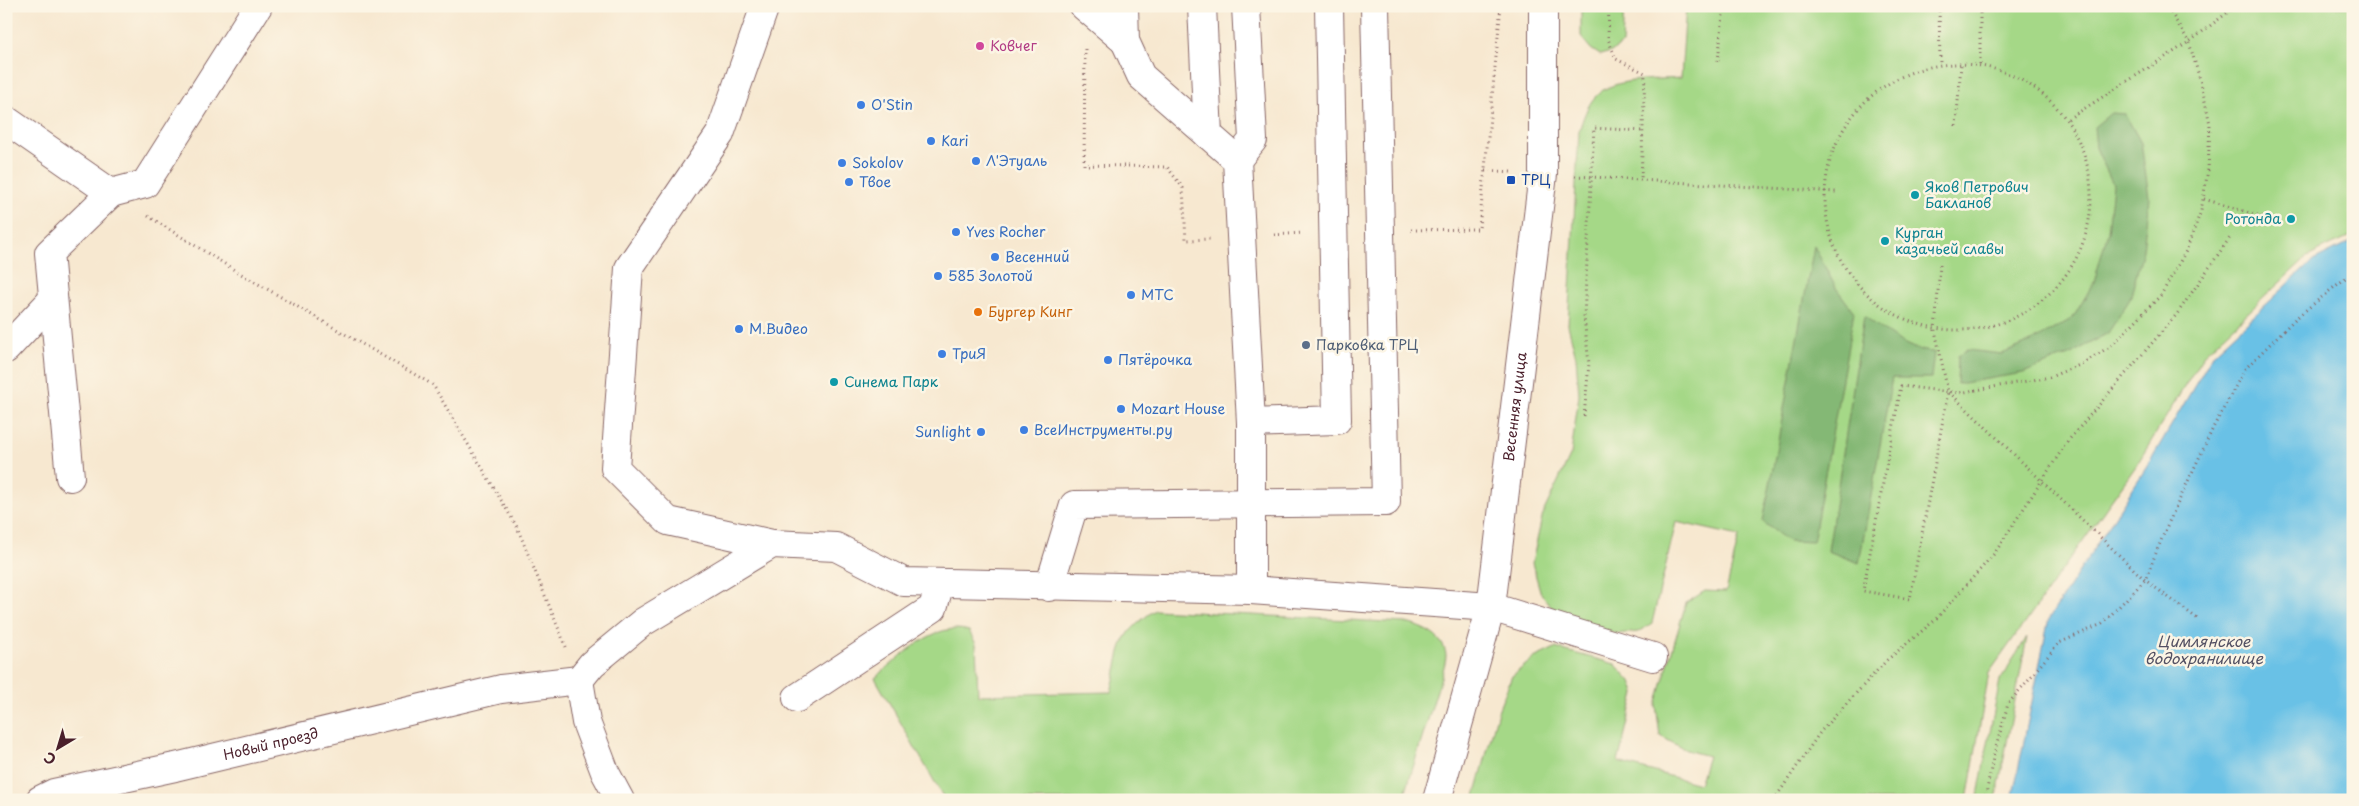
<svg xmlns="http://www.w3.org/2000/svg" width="2359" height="806" font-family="'Playpen Sans',sans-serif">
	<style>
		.green { fill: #a5d887; stroke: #787c59 }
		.forest { fill: #84b874; stroke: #676c50 }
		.water { fill: #69c1e6; stroke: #5a7088 }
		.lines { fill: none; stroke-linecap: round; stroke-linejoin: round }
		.minor-casing { stroke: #876565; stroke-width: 30 }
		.path { stroke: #876565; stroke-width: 3; stroke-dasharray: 1 4; stroke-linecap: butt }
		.minor { stroke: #fff; stroke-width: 28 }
		.hotel-dot { fill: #d1479c; stroke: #fcf5e5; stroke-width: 2 }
		.shop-dot { fill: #3f7fe0; stroke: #fcf5e5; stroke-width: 2 }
		.transit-dot { fill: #1a4fb4; stroke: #fcf5e5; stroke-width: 2 }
		.culture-dot { fill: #0f9aa8; stroke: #fcf5e5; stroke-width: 2 }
		.food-dot { fill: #e8710a; stroke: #fcf5e5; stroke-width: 2 }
		.service-dot { fill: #5c6f8a; stroke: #fcf5e5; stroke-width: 2 }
		.labels { text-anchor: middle; stroke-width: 5; stroke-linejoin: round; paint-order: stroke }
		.hotel-label { font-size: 14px; fill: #b23c85; stroke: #fcf5e5; text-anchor: start }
		.shop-label { font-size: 14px; fill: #366cbe; stroke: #fcf5e5; text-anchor: start }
		.transit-label { font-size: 14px; fill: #164399; stroke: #fcf5e5; text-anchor: start }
		.culture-label { font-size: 14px; fill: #0d838f; stroke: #fcf5e5; text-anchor: start }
		.food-label { font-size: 14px; fill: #c56008; stroke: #fcf5e5; text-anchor: start }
		.service-label { font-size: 14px; fill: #4e5e75; stroke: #fcf5e5; text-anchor: start }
		.street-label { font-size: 14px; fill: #4a1f2b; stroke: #fcf5e5 }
		.water-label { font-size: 15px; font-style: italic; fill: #535063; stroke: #fcf5e5 }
	</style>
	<rect width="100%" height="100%" fill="#fcf5e5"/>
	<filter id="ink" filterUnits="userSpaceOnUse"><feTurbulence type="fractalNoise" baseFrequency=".02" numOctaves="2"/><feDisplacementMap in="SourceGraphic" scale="10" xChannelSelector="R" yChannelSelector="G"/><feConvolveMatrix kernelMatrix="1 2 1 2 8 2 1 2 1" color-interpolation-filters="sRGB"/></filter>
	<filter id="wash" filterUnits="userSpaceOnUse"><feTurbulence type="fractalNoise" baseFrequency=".0096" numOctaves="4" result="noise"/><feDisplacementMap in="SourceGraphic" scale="20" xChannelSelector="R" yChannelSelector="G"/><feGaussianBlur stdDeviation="1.12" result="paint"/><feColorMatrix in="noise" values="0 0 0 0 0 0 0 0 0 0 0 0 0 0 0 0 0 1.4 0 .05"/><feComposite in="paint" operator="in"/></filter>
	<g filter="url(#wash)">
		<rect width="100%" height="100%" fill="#f7e8d0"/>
		<path class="green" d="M1581,6H1624L1622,44L1611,52L1600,55L1591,49L1581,37Z
			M1686,6H2353V235L2307,257L2205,353L2136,466L1989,673L1967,800H1474L1498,711L1512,676L1534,658L1555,648L1615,664L1631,681L1635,693L1618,762L1699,784L1708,756L1686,750L1660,736L1656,705L1686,603L1705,591L1726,592L1739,536L1676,522L1652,623L1639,632L1615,634L1556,613L1541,594L1532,563L1543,513L1571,454L1579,395L1576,357L1568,325L1579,131C1583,119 1587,105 1596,96C1613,77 1657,80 1681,78Z
			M1155,610L1406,623C1422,627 1444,636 1446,655C1446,660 1444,666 1443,671L1403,800H945L875,678C900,658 934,620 969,631L976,644L978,695L1111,692C1123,649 1114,638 1155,610Z
			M2027,637L1996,800H1977L2000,680Z"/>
		<path class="forest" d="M2111,113L2125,114L2141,143L2149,197L2143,250L2130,299L2108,333L2071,354L2023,373L1957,384L1958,356L1967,350L2002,354L2035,340L2073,318L2094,282L2108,232L2113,184L2096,148L2094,127Z
			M1814,246L1836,288L1854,312L1813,542L1788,541L1763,522Z
			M1864,316C1885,331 1907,351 1934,352L1931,378H1892L1859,563L1828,551Z"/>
		<path class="water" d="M2353,241V800H2012L2049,618L2146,468L2214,353L2313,261Z"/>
	</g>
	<g filter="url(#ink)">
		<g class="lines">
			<g class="minor-casing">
				<g id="minor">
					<path d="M765,6L720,134L629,268L615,468L668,521L772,544"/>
					<path d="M1084,6L1125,41"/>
					<path d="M1124,6L1125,41L1141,76L1237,160L1251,423V590"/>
					<path d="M1202,6L1208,135"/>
					<path d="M6,120L111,193L145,184L258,6"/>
					<path d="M1237,160L1253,140L1246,6"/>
					<path d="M6,349L53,299"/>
					<path d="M1251,423L1337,420L1329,6"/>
					<path d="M70,477L49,253L111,193"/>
					<path d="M1049,587L1074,505L1386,502L1375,6"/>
					<path d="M579,680L586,722L605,772L620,800"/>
					<path d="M797,698L933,608L940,583"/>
					<path id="s1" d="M40,800L54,793L175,767L501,689L579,680L592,664L643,622L772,544L836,547L904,582L1251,590L1491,607L1653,657"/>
					<path id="s2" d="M1437,800L1491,607L1543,174V6"/>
				</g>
			</g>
			<path class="path" d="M1609,6L1608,39L1616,59L1645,73L1641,181
				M1939,6L1940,65
				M1085,49L1084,165L1167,167L1183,188L1186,240L1210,239
				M1718,61L1724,6
				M1980,64V6
				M1825 197a133 133 0 1 1 266 0a133 133 0 1 1-266 0Z
				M2068,119L2189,42L2236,6
				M1956,126L1961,65
				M1485,170L1511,172
				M1575,176L1836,192
				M2204,199L2270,219
				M148,216L236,271L433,385L517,527L566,647
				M1411,230L1479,229L1501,6
				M1274,235L1302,233
				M1940,265L1935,330L1948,392L1910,599L1863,591L1901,386L1959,393L2050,377L2082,364L2111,346L2161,295L2186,251L2201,211L2208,170L2210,124L2201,83L2189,42L2167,6
				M1949,392L2145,580L2198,619
				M1584,416L1589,364L1584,317L1594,128L1643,131
				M1774,800L1821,731L1887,660L1934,621L1994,554L2067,442L2177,314L2231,236
				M1985,800L1993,758L2008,704L2059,643L2102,624L2145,580L2167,526L2214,426L2245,369L2296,318L2353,272"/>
			<use href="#minor" class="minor"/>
		</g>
	</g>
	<circle class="hotel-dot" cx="980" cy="46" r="5"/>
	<g class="shop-dot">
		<circle cx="861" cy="105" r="5"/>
		<circle cx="931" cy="141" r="5"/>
		<circle cx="976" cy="161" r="5"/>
		<circle cx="842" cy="163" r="5"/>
		<circle cx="849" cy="182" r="5"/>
		<circle cx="956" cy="232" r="5"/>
		<circle cx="995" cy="257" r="5"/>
		<circle cx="938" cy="276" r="5"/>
		<circle cx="1131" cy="295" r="5"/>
		<circle cx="739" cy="329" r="5"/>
		<circle cx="942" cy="354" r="5"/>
		<circle cx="1108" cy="360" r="5"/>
		<circle cx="1121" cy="409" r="5"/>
		<circle cx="1024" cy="430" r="5"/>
		<circle cx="981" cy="432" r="5"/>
	</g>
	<rect class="transit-dot" x="1506" y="175" width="10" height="10" rx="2.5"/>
	<g class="culture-dot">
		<circle cx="1915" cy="195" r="5"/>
		<circle cx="2291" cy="219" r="5"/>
		<circle cx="1885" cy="241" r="5"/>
		<circle cx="834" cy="382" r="5"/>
	</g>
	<circle class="food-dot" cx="978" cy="312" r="5"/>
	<circle class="service-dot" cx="1306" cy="345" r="5"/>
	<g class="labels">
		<g class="hotel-label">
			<text x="990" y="51">Ковчег</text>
		</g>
		<g class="shop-label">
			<text x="871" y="110">O'Stin</text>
			<text x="941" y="146">Kari</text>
			<text x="986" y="166">Л'Этуаль</text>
			<text x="852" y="168">Sokolov</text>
			<text x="859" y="187">Твое</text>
			<text x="966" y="237">Yves Rocher</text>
			<text x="1005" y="262">Весенний</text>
			<text x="948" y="281">585 Золотой</text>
			<text x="1141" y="300">МТС</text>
			<text x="749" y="334">М.Видео</text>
			<text x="952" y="359">ТриЯ</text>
			<text x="1118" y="365">Пятёрочка</text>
			<text x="1131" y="414">Mozart House</text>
			<text x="1034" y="435">ВсеИнструменты.ру</text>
			<text x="971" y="437" text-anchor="end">Sunlight</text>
		</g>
		<g class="transit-label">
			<text x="1521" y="185">ТРЦ</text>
		</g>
		<g class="culture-label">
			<text x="1925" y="192">Яков Петрович<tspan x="1925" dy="16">Бакланов</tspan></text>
			<text x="2281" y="224" text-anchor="end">Ротонда</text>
			<text x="1895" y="238">Курган<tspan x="1895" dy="16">казачьей славы</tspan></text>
			<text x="844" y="387">Синема Парк</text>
		</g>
		<g class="food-label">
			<text x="988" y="317">Бургер Кинг</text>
		</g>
		<g class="service-label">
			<text x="1316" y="350">Парковка ТРЦ</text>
		</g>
		<g class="street-label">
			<text dy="5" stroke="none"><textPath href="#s2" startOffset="402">Весенняя улица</textPath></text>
			<text dy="5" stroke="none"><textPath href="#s1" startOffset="238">Новый проезд</textPath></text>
		</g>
		<g class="water-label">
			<text x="2204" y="647">Цимлянское<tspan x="2204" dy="17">водохранилище</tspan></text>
		</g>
	</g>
	<rect width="2359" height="806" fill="none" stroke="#fcf5e5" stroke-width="25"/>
	<g transform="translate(58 748) rotate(218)" stroke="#fcf5e5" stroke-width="4" paint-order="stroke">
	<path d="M0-4L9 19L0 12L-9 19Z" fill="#4a1f2b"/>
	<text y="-8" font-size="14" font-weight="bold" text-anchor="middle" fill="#4a1f2b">С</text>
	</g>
</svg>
